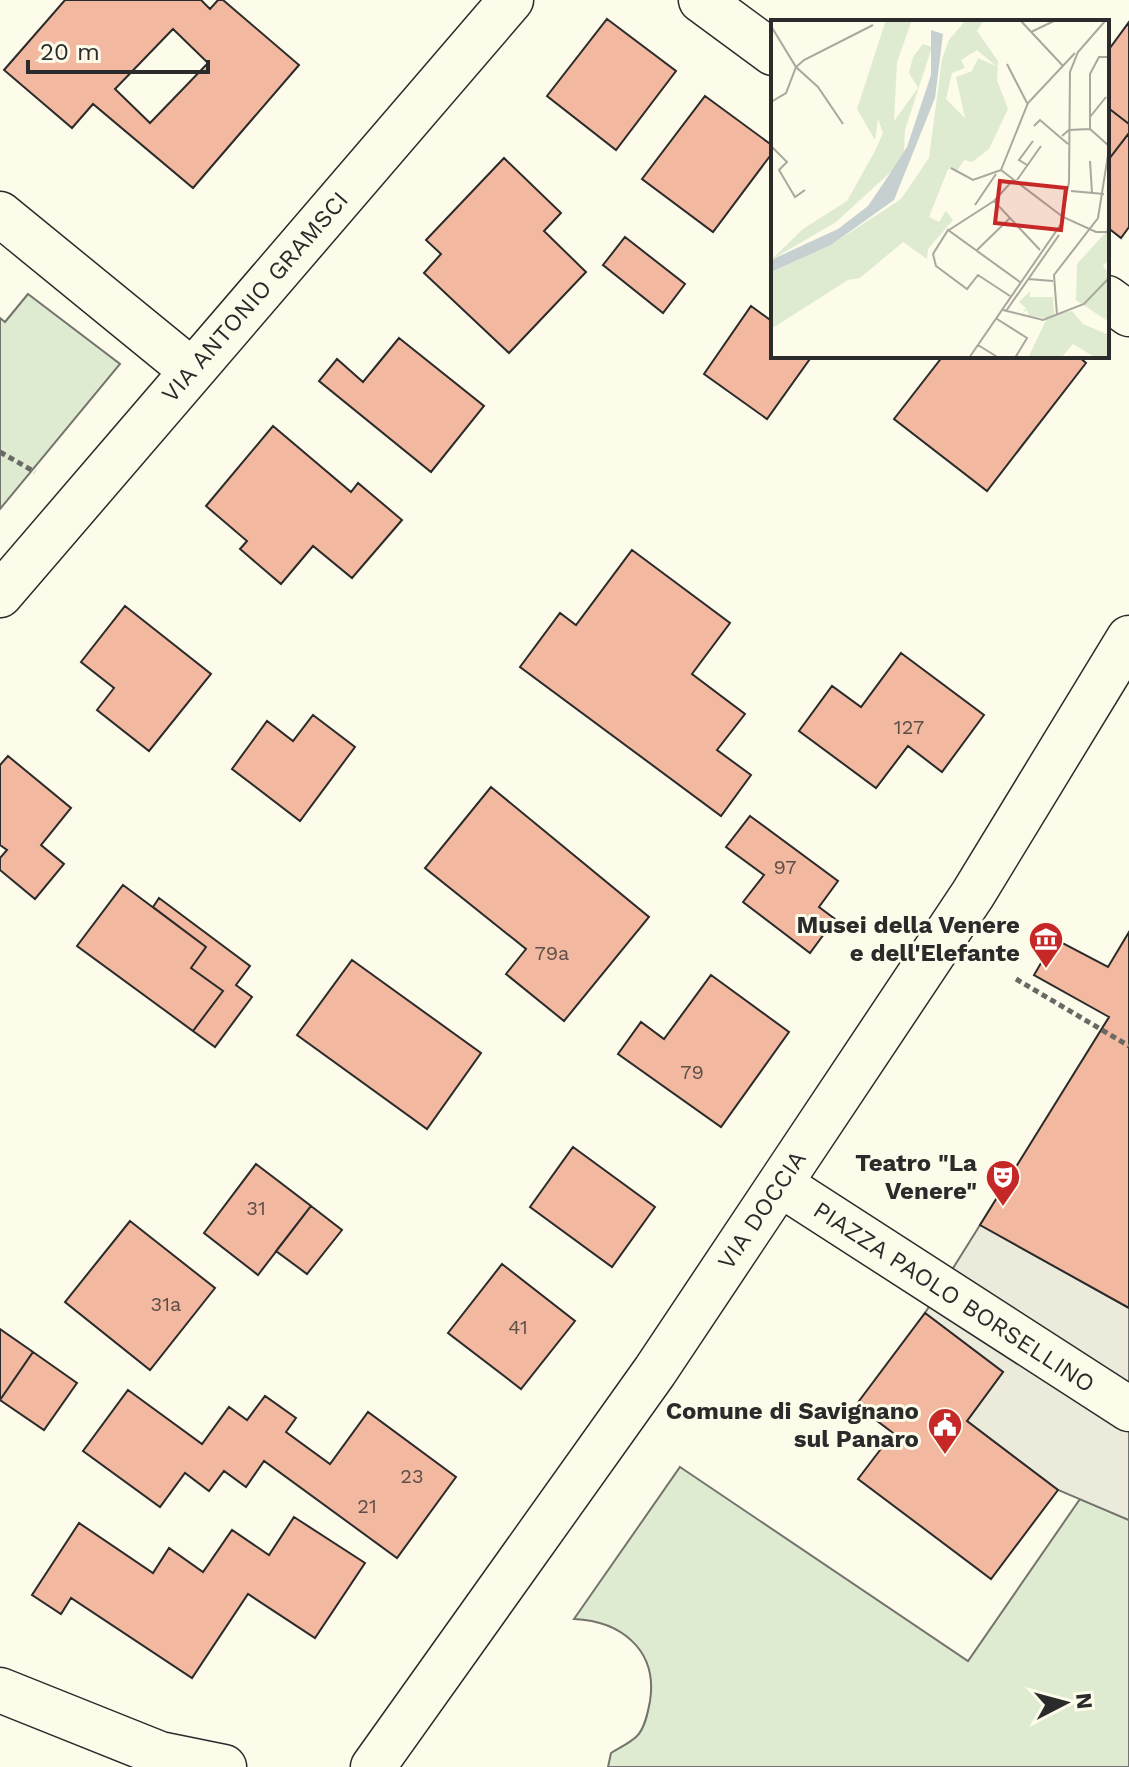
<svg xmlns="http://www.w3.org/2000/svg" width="1129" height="1767" font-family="'Work Sans',sans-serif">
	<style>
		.green { fill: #deebd1; stroke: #74746e; stroke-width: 2 }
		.parking { fill: #eceadb; stroke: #74746e; stroke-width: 2 }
		.building { fill: #f2b8a0; stroke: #2b2b2b; stroke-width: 2; fill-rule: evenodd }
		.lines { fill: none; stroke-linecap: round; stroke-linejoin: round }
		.minor-casing { stroke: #2b2b2b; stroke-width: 47 }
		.primary-casing { stroke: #2b2b2b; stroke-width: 47 }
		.path { stroke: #6a6964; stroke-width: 5; stroke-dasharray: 6 4; stroke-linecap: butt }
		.minor { stroke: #fdfbea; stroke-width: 44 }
		.primary { stroke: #fdfbea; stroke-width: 44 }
		.labels { text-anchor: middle; stroke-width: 6; stroke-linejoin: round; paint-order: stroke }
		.number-label { font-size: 20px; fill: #5d4e48 }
		.street-label { font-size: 24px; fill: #2b2b2b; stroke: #fdfbea }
		.poi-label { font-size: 24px; font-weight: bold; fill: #2b2b2b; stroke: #fdfbea; text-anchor: end }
		.inset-road { fill: none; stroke: #a9a89e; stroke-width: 2 }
		.view { fill: #c62828; fill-opacity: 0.15; stroke: #c62828; stroke-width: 4 }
		.inset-edge { fill: none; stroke: #2b2b2b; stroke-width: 4 }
	</style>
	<rect width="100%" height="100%" fill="#fdfbea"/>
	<path class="green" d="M28,294L120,364L0,509V318L5,322Z
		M680,1467L968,1661L1080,1499L1129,1520V1767H608L611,1753C619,1748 630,1743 637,1736C645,1728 648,1712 650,1701C658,1650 621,1621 574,1619Z"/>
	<path class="parking" d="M980,1225L1129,1308V1520L1058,1490L967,1421L1003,1372L925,1313Z"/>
	<path class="building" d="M65,0H201L210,9L218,0H223L299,65L193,188L93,104L72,128L4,70ZM173,29L208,63L150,123L115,89Z
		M607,19L676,71L616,150L547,96Z
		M1129,22V124L1107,107V52Z
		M705,96L773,146V152L713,232L642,179Z
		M1107,107L1129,124V133L1109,159Z
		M1129,133V227L1121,238L1107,227V157L1109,159Z
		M504,158L561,213L544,231L586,272L509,353L424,273L441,254L426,240Z
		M625,237L685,284L663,313L603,265Z
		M751,306L773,322V356H812L767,419L704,374Z
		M399,338L484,406L431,472L319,381L337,359L363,382Z
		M943,356H1078L1086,363L987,491L894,419Z
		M273,426L351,492L358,483L402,520L352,578L313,546L281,584L240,549L247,541L206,506Z
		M632,550L730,623L692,674L745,714L717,750L751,775L721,816L520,667L560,613L576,625Z
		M125,606L211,674L149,751L97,710L114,688L81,662Z
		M901,653L984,715L942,772L908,746L876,788L799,731L832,686L861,707Z
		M313,715L355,747L300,821L232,769L267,721L293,741Z
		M8,756L71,808L41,845L64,864L35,899L0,870V858L7,850L0,845V765Z
		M491,787L649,917L564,1021L506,974L526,949L425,868Z
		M750,816L838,881L819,907L835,919L810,953L743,902L764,875L726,847Z
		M123,885L206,947L191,968L223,991L193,1031L77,946Z
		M159,898L250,966L236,985L252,997L215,1047L193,1031L223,991L191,968L206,947L153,907Z
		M1129,932V1308L980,1225L1109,1017L1034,975L1055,939L1108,967Z
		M352,960L481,1053L427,1129L297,1035Z
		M711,975L789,1032L721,1127L618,1054L641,1022L664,1039Z
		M573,1147L655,1207L612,1267L530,1207Z
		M256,1164L311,1206L258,1275L204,1233Z
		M311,1206L342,1230L307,1274L276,1251Z
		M130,1221L215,1288L150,1370L65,1302Z
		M502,1264L575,1321L521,1389L448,1333Z
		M925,1313L1003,1372L967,1421L1058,1490L991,1579L858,1479L893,1433L856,1405Z
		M0,1329L33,1352L0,1400Z
		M33,1352L77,1383L44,1430L0,1400Z
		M128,1390L202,1444L229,1407L247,1420L265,1396L296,1418L286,1432L330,1464L368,1412L456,1477L397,1558L264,1461L246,1487L224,1471L209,1491L185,1473L160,1507L83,1451Z
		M294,1517L365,1563L315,1638L248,1594L192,1678L71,1598L61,1614L32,1595L79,1523L153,1573L169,1548L203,1572L232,1530L269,1555Z"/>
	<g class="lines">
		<g class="minor-casing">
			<path id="minor" d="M701,0L773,53
				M0,214L191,370
				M1107,298L1129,314
				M0,595L511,0
				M780,1184L1129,1409
				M373,1767L655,1371L973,894L1129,638"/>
		</g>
		<g class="primary-casing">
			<path id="primary" d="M0,1690L160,1754L224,1767"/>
		</g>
		<path class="path" d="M0,452L35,472
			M1016,979L1129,1046"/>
		<use href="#minor" class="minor"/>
		<use href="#primary" class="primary"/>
	</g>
	<defs>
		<g id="museum-pin" transform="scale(1.8)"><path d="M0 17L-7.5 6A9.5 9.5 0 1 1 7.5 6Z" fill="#c62828" stroke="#fdfbea"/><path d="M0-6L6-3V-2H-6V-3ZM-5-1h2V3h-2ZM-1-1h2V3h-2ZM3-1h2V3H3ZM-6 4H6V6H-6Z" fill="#fff"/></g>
		<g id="theatre-pin" transform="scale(1.8)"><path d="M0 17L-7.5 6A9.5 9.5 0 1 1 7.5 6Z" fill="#c62828" stroke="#fdfbea"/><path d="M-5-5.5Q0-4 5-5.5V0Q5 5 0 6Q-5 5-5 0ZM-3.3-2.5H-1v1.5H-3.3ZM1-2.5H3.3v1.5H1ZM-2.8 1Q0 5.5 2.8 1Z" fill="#fff"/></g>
		<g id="civic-pin" transform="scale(1.8)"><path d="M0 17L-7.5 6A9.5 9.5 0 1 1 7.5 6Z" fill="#c62828" stroke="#fdfbea"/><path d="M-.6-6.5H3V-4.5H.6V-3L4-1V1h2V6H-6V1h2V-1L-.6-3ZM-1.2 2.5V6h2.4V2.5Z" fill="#fff"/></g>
	</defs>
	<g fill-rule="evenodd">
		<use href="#museum-pin" x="1046" y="939"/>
		<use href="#theatre-pin" x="1003" y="1177"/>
		<use href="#civic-pin" x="945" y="1425"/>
	</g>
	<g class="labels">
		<g class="number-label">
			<text x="909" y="734">127</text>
			<text x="785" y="874">97</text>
			<text x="552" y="960">79a</text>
			<text x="692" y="1079">79</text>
			<text x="256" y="1215">31</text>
			<text x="166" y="1311">31a</text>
			<text x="518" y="1334">41</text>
			<text x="412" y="1483">23</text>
			<text x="367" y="1513">21</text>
		</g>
		<g class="street-label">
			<text transform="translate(255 297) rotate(-49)" y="8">VIA ANTONIO GRAMSCI</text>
			<text transform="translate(762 1210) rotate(-56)" y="8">VIA DOCCIA</text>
			<text transform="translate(954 1297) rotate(33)" y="8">PIAZZA PAOLO BORSELLINO</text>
		</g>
		<g class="poi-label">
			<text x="1020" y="933">Musei della Venere<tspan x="1020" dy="28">e dell'Elefante</tspan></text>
			<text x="977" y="1171">Teatro "La<tspan x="977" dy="28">Venere"</tspan></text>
			<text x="919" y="1419">Comune di Savignano<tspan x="919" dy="28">sul Panaro</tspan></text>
		</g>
	</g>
	<g transform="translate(771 20)">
		<rect width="338" height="338" fill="#fdfbea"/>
		<path d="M115,0H141L126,42L123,101L147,68L138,53L142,37L152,24L161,27L134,110L133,132L123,149L65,202L0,240L32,209L76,181L104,131L112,113L107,99L104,120L86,89ZM195,0H213L206,11L227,41L226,60L237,89L218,129L201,142L193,140L187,150L177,149L158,197L168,202L175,191L182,200L157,229L156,239L132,222L89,258L77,260L0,309V252L60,225L130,179L158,138L171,39L178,20ZM206,30L225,46L207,38L201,51L185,57L194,98L175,79L181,53L194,48L190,40ZM338,201V241L332,245L338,255V302L305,280L306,244L334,213ZM259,271V277H282L283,294L301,291L312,304L338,315V338H325L302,324L290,338H257L276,298L258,296L256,290L251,294L255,288L248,282Z" fill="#deebd1" fill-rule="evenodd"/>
		<path d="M160,10L172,14L164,78L123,180L60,225L0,252V240L67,209L97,186L114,161L136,127L160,55Z" fill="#c7d0d0"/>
		<path class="inset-road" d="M249,0L292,46M0,6L25,47L47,67L72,104M260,12L285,0M236,44L256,83M0,82L15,73L25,47L33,40L102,5M319,97L335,77M263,106L269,100L297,124M319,109V54L328,37H338M291,116L298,110L319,109L338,126M0,126L16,142L8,150L24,177L34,170M319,141L321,173M256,145L248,140L262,121M180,148L202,160L230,150M230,150L257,83L304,33M230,150L292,197L325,212H338M246,160L270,126M300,171L333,174M223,181L243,159M204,185L225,154M178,210L223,181L269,230M205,231L239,198M257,259L282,261M239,276L207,255L196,269L165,246L162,234L177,210L249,262M232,290L272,300L313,284L338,258M235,291L288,215M286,295L283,255L327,198L338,129M226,299L256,318L244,338M207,325L228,338M198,338L290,204L298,162L299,52L307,32L335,0"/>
		<path class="view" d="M229,161L295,168L290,210L224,203Z"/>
		<rect width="338" height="338" class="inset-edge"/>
	</g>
	<g transform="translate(1065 1703) rotate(84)" stroke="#fdfbea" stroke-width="6" paint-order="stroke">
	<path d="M0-6L14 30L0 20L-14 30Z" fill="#2b2b2b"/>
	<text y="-12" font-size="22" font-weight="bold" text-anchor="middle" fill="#2b2b2b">N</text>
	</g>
	<path d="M28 60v12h180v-12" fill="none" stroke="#2b2b2b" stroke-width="4"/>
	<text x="40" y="60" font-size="24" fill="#2b2b2b" stroke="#fdfbea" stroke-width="6" paint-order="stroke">20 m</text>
</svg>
